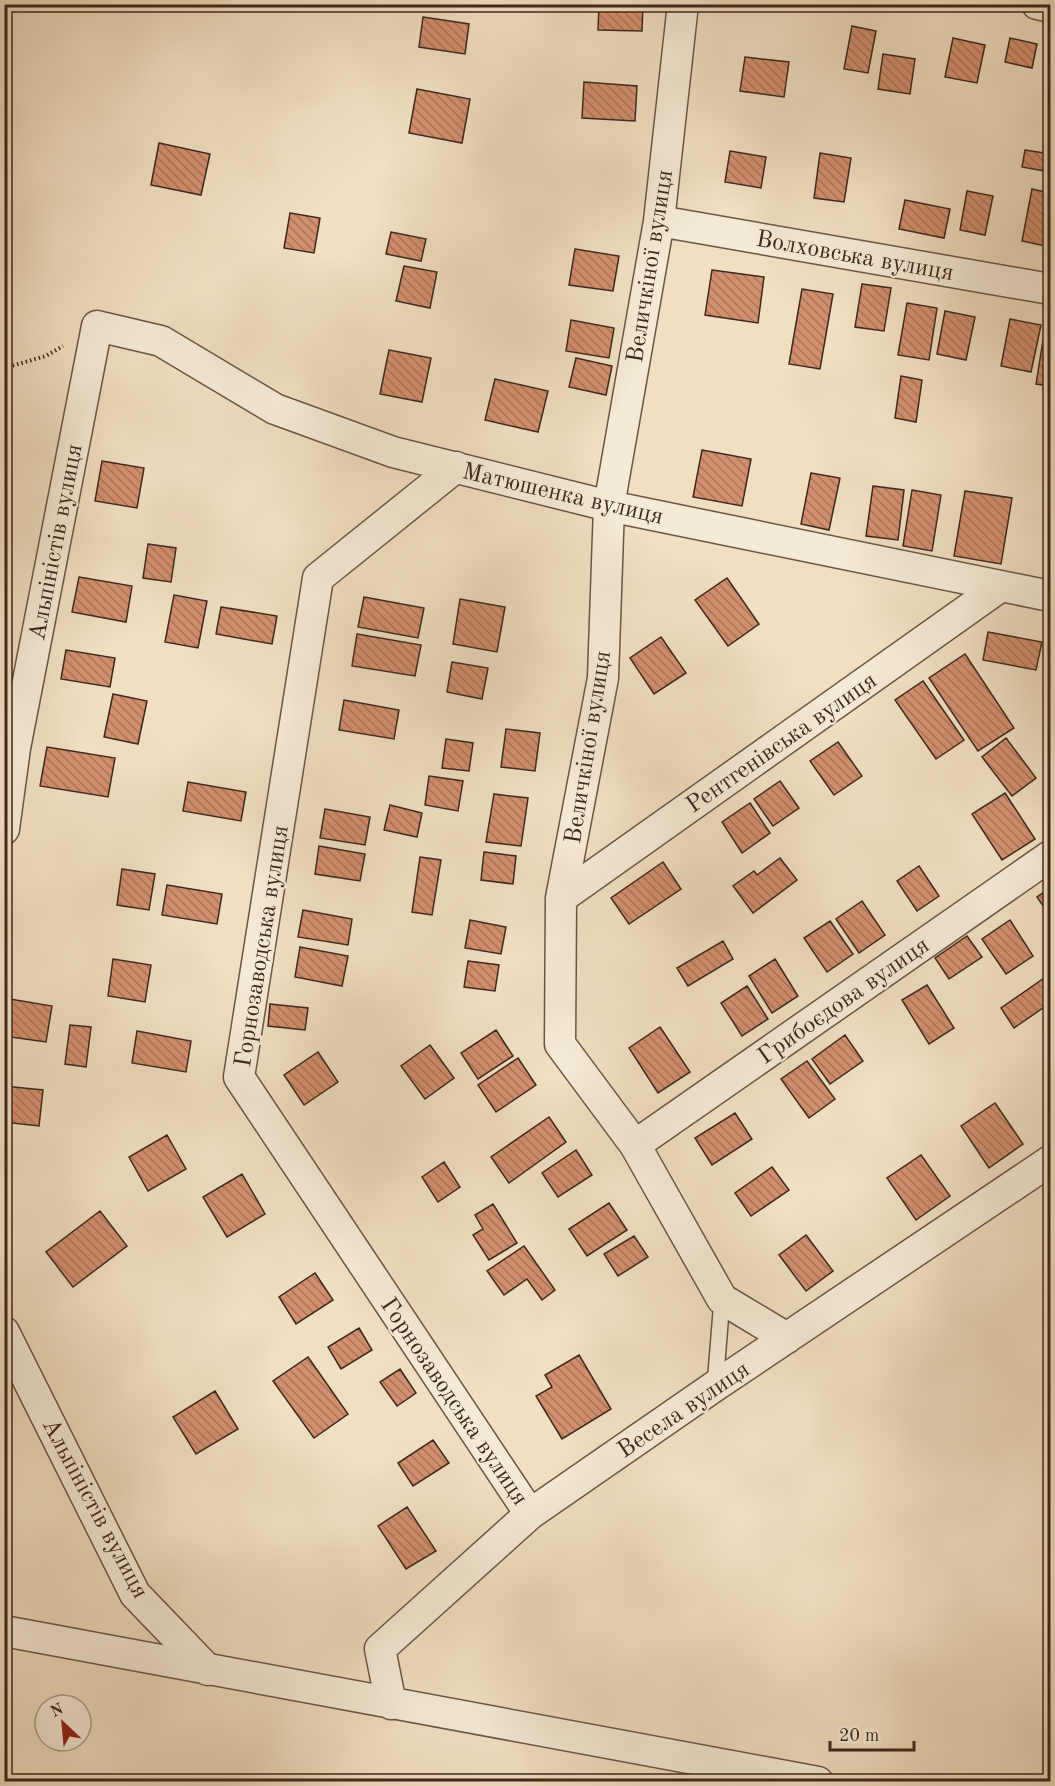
<svg xmlns="http://www.w3.org/2000/svg" width="1055" height="1786" font-family="'Old Standard TT',serif">
	<style>
		.building { fill: url(#building-back-hatch); stroke: #3d281c; stroke-width: 1.5 }
		.lines { fill: none; stroke-linecap: round; stroke-linejoin: round }
		.lane-casing { stroke: #6a5645; stroke-width: 18 }
		.street-casing { stroke: #6a5645; stroke-width: 33 }
		.path { stroke: #3d281c; stroke-width: 4; stroke-dasharray: 1.5 3; stroke-linecap: butt }
		.lane { stroke: #f5ead6; stroke-width: 15 }
		.street { stroke: #f5ead6; stroke-width: 30 }
		.labels { text-anchor: middle; stroke-width: 4.5; stroke-linejoin: round; paint-order: stroke }
		.street-label { font-size: 24px; fill: #3d281c; stroke: #f5ead6 }
	</style>
	<defs>
		<pattern id="building-back-hatch" width="6" height="6" patternUnits="userSpaceOnUse" patternTransform="scale(1.5)"><rect width="6" height="6" fill="#d28f6f"/><path d="M-1 5l2 2M0 0l6 6M5-1l2 2" fill="none" stroke="#ac755a"/></pattern>
	</defs>
	<rect width="100%" height="100%" fill="#f0dfc0"/>
	<filter id="stains"><feTurbulence type="fractalNoise" baseFrequency=".00333" numOctaves="4"/><feColorMatrix values="0 0 0 0 .2 0 0 0 0 .09 0 0 0 0 .02 0 0 0 .5 -.17"/></filter>
	<radialGradient id="worn" r=".72"><stop offset=".6" stop-color="#630" stop-opacity="0"/><stop offset="1" stop-color="#630" stop-opacity=".3"/></radialGradient>
	<path class="building" d="M599,4H643L642,31L598,30Z
		M423,17L469,24L465,54L419,47Z
		M852,26L876,31L868,73L844,69Z
		M953,38L985,45L977,83L945,77Z
		M1010,38L1037,44L1032,68L1005,62Z
		M883,54L915,59L910,94L878,89Z
		M745,57L789,62L784,97L740,91Z
		M584,82L637,86L635,121L582,118Z
		M417,89L470,99L462,143L409,133Z
		M159,143L210,154L201,195L151,185Z
		M1025,150L1050,154V172L1022,167Z
		M730,151L766,157L761,188L725,182Z
		M820,153L851,158L844,202L814,198Z
		M1032,189L1050,193V247L1022,241Z
		M967,191L993,196L985,235L960,230Z
		M905,200L950,209L944,238L899,229Z
		M290,213L320,218L314,253L284,248Z
		M391,232L426,239L421,261L386,254Z
		M575,249L619,256L613,291L569,285Z
		M404,266L437,272L430,308L396,301Z
		M712,270L764,277L758,323L705,315Z
		M862,284L891,288L884,331L855,327Z
		M802,289L833,294L820,369L789,364Z
		M907,303L937,308L929,360L898,355Z
		M945,311L975,317L966,360L937,354Z
		M1010,319L1041,325L1031,372L1001,366Z
		M571,320L614,328L609,358L566,351Z
		M1045,328L1050,329V386L1036,384Z
		M389,350L431,358L422,402L380,394Z
		M576,358L612,366L606,395L569,387Z
		M901,376L922,380L916,422L895,418Z
		M495,379L548,391L538,432L485,420Z
		M702,450L751,459L742,506L693,497Z
		M102,461L144,468L137,508L95,501Z
		M811,473L840,478L829,530L801,524Z
		M873,486L904,490L898,540L866,536Z
		M912,490L941,495L932,551L903,546Z
		M965,491L1012,498L1001,564L954,556Z
		M148,544L176,548L171,582L143,578Z
		M79,577L132,586L126,622L72,612Z
		M727,578L759,624L728,646L695,600Z
		M174,595L207,601L198,648L165,642Z
		M364,597L424,608L418,638L358,627Z
		M460,599L505,607L497,652L453,644Z
		M221,607L277,616L272,644L216,634Z
		M988,632L1042,642L1036,670L983,660Z
		M357,634L421,645L415,676L352,666Z
		M661,637L686,673L654,694L630,658Z
		M66,650L115,658L110,687L61,679Z
		M965,654L1014,728L978,751L929,678Z
		M452,662L488,668L482,699L447,692Z
		M923,681L964,740L936,759L895,700Z
		M113,694L147,701L138,744L104,737Z
		M344,700L399,710L394,739L339,730Z
		M506,729L540,733L535,771L501,767Z
		M1006,738L1036,778L1012,796L982,757Z
		M446,739L473,743L469,771L442,768Z
		M838,742L862,776L834,795L810,761Z
		M47,747L115,758L108,797L40,786Z
		M429,776L463,781L458,811L425,805Z
		M780,781L799,808L773,826L754,799Z
		M188,782L246,792L241,821L183,811Z
		M1005,793L1035,839L1002,860L972,814Z
		M494,794L528,798L521,846L486,842Z
		M750,803L770,833L742,853L722,822Z
		M390,805L422,813L417,837L384,830Z
		M325,809L370,817L365,845L320,838Z
		M319,846L365,854L360,881L315,874Z
		M484,852L516,856L513,884L481,880Z
		M420,857L441,860L432,915L412,912Z
		M780,858L797,880L753,913L733,886L754,871L757,875Z
		M663,862L681,889L629,924L611,898Z
		M919,866L939,896L917,911L897,881Z
		M122,869L155,874L149,910L117,905Z
		M167,885L222,894L217,924L162,915Z
		M1050,888V916L1037,897Z
		M862,901L885,935L859,953L836,919Z
		M303,910L352,919L348,945L298,937Z
		M470,920L506,927L501,954L465,948Z
		M1010,920L1033,956L1006,974L982,939Z
		M830,921L853,954L827,972L804,938Z
		M967,936L982,957L949,979L935,958Z
		M723,941L733,959L688,986L677,968Z
		M300,947L348,956L342,986L295,977Z
		M113,959L151,965L145,1002L108,996Z
		M775,959L798,996L772,1013L749,976Z
		M468,961L499,965L495,991L464,987Z
		M1050,974V1003L1014,1028L1001,1008Z
		M927,985L954,1028L929,1044L902,1000Z
		M747,986L768,1019L742,1036L721,1003Z
		M4,998L52,1006L46,1042L4,1036Z
		M270,1004L308,1008L305,1030L268,1026Z
		M70,1025L91,1027L86,1067L65,1064Z
		M660,1027L690,1072L658,1093L629,1048Z
		M496,1030L513,1056L478,1079L461,1053Z
		M137,1031L191,1041L186,1072L132,1063Z
		M845,1035L863,1061L830,1084L812,1059Z
		M430,1045L454,1078L425,1099L401,1066Z
		M318,1052L338,1082L304,1105L284,1075Z
		M518,1058L536,1085L496,1112L478,1085Z
		M807,1061L835,1099L809,1118L781,1079Z
		M4,1086L43,1090L39,1126L4,1122Z
		M995,1103L1023,1144L989,1168L961,1126Z
		M735,1113L752,1139L712,1165L695,1138Z
		M549,1117L566,1142L509,1183L491,1157Z
		M167,1135L186,1169L148,1191L129,1157Z
		M576,1150L592,1175L558,1197L542,1173Z
		M921,1155L950,1196L916,1220L887,1178Z
		M444,1162L460,1187L438,1202L422,1177Z
		M772,1167L789,1190L751,1216L735,1193Z
		M242,1174L265,1214L227,1237L203,1197Z
		M609,1203L627,1230L587,1256L569,1229Z
		M493,1204L517,1243L489,1260L473,1235L483,1229L475,1215Z
		M100,1211L127,1246L73,1287L46,1252Z
		M806,1235L833,1271L806,1291L779,1255Z
		M634,1236L648,1257L618,1276L604,1254Z
		M524,1246L555,1290L542,1300L527,1279L504,1295L487,1271Z
		M315,1273L333,1300L296,1324L279,1297Z
		M359,1328L372,1350L341,1369L328,1347Z
		M579,1355L611,1409L562,1439L536,1396L552,1387L545,1375Z
		M308,1357L348,1414L314,1438L273,1381Z
		M400,1369L416,1393L397,1406L380,1382Z
		M215,1391L238,1429L196,1454L173,1417Z
		M433,1440L449,1463L413,1486L398,1463Z
		M407,1507L436,1551L406,1569L378,1526Z"/>
	<g class="lines">
		<g class="lane-casing">
			<path id="lane" d="M715,1386L722,1299"/>
		</g>
		<g class="street-casing">
			<path id="street" d="M683,4L659,221L609,506L603,678L561,898L560,1044L635,1145L722,1299L787,1338
				M1037,4L1050,7
				M659,221L1050,289
				M456,467L318,578L239,1077L530,1514
				M4,829L15,748L97,326L161,341L275,409L393,452L609,506L1050,596
				M561,898L1001,586
				M635,1145L1050,856
				M4,1332L135,1594L208,1670
				M4,1631L818,1782
				M391,1704L380,1649L530,1514L715,1386L1050,1161"/>
		</g>
		<path class="path" d="M4,368L46,356L63,346"/>
		<use href="#lane" class="lane"/>
		<use href="#street" class="street"/>
	</g>
	<g class="labels">
		<g class="street-label">
			<text transform="translate(855 255) rotate(10)" y="8">Волховська вулиця</text>
			<text transform="translate(649 266) rotate(-81)" y="8">Величкіної вулиця</text>
			<text transform="translate(563 493) rotate(13)" y="8">Матюшенка вулиця</text>
			<text transform="translate(55 542) rotate(-79)" y="8">Альпіністів вулиця</text>
			<text transform="translate(781 742) rotate(-35)" y="8">Рентгенівська вулиця</text>
			<text transform="translate(587 747) rotate(-81)" y="8">Величкіної вулиця</text>
			<text transform="translate(261 946) rotate(-81)" y="8">Горнозаводська вулиця</text>
			<text transform="translate(843 1000) rotate(-35)" y="8">Грибоєдова вулиця</text>
			<text transform="translate(455 1401) rotate(56)" y="8">Горнозаводська вулиця</text>
			<text transform="translate(683 1409) rotate(-34)" y="8">Весела вулиця</text>
			<text transform="translate(96 1508) rotate(62)" y="8">Альпіністів вулиця</text>
		</g>
	</g>
	<rect width="1055" height="1786" fill="none" stroke="#f0dfc0" stroke-width="24"/>
	<rect x="6" y="6" width="1043" height="1774" fill="none" stroke="#3d281c" stroke-width="3"/>
	<rect x="12" y="12" width="1031" height="1762" fill="none" stroke="#3d281c" stroke-width="1.5"/>
	<g transform="translate(63 1723) rotate(334)"><circle r="28" fill="#f5ead6" stroke="#ab9c8c" stroke-width="1.5"/>
	<path d="M0-4.5L10 22L0 15L-10 22Z" fill="#8f2418"/>
	<text y="-9" font-size="16" font-weight="bold" text-anchor="middle" fill="#3d281c">N</text>
	</g>
	<path d="M830 1741v9h84v-9" fill="none" stroke="#3d281c" stroke-width="3"/>
	<text x="839" y="1741" font-size="18" fill="#3d281c" stroke="#f5ead6" stroke-width="4.5" paint-order="stroke">20 m</text>
	<rect width="100%" height="100%" filter="url(#stains)"/>
	<rect width="100%" height="100%" fill="url(#worn)"/>
</svg>
